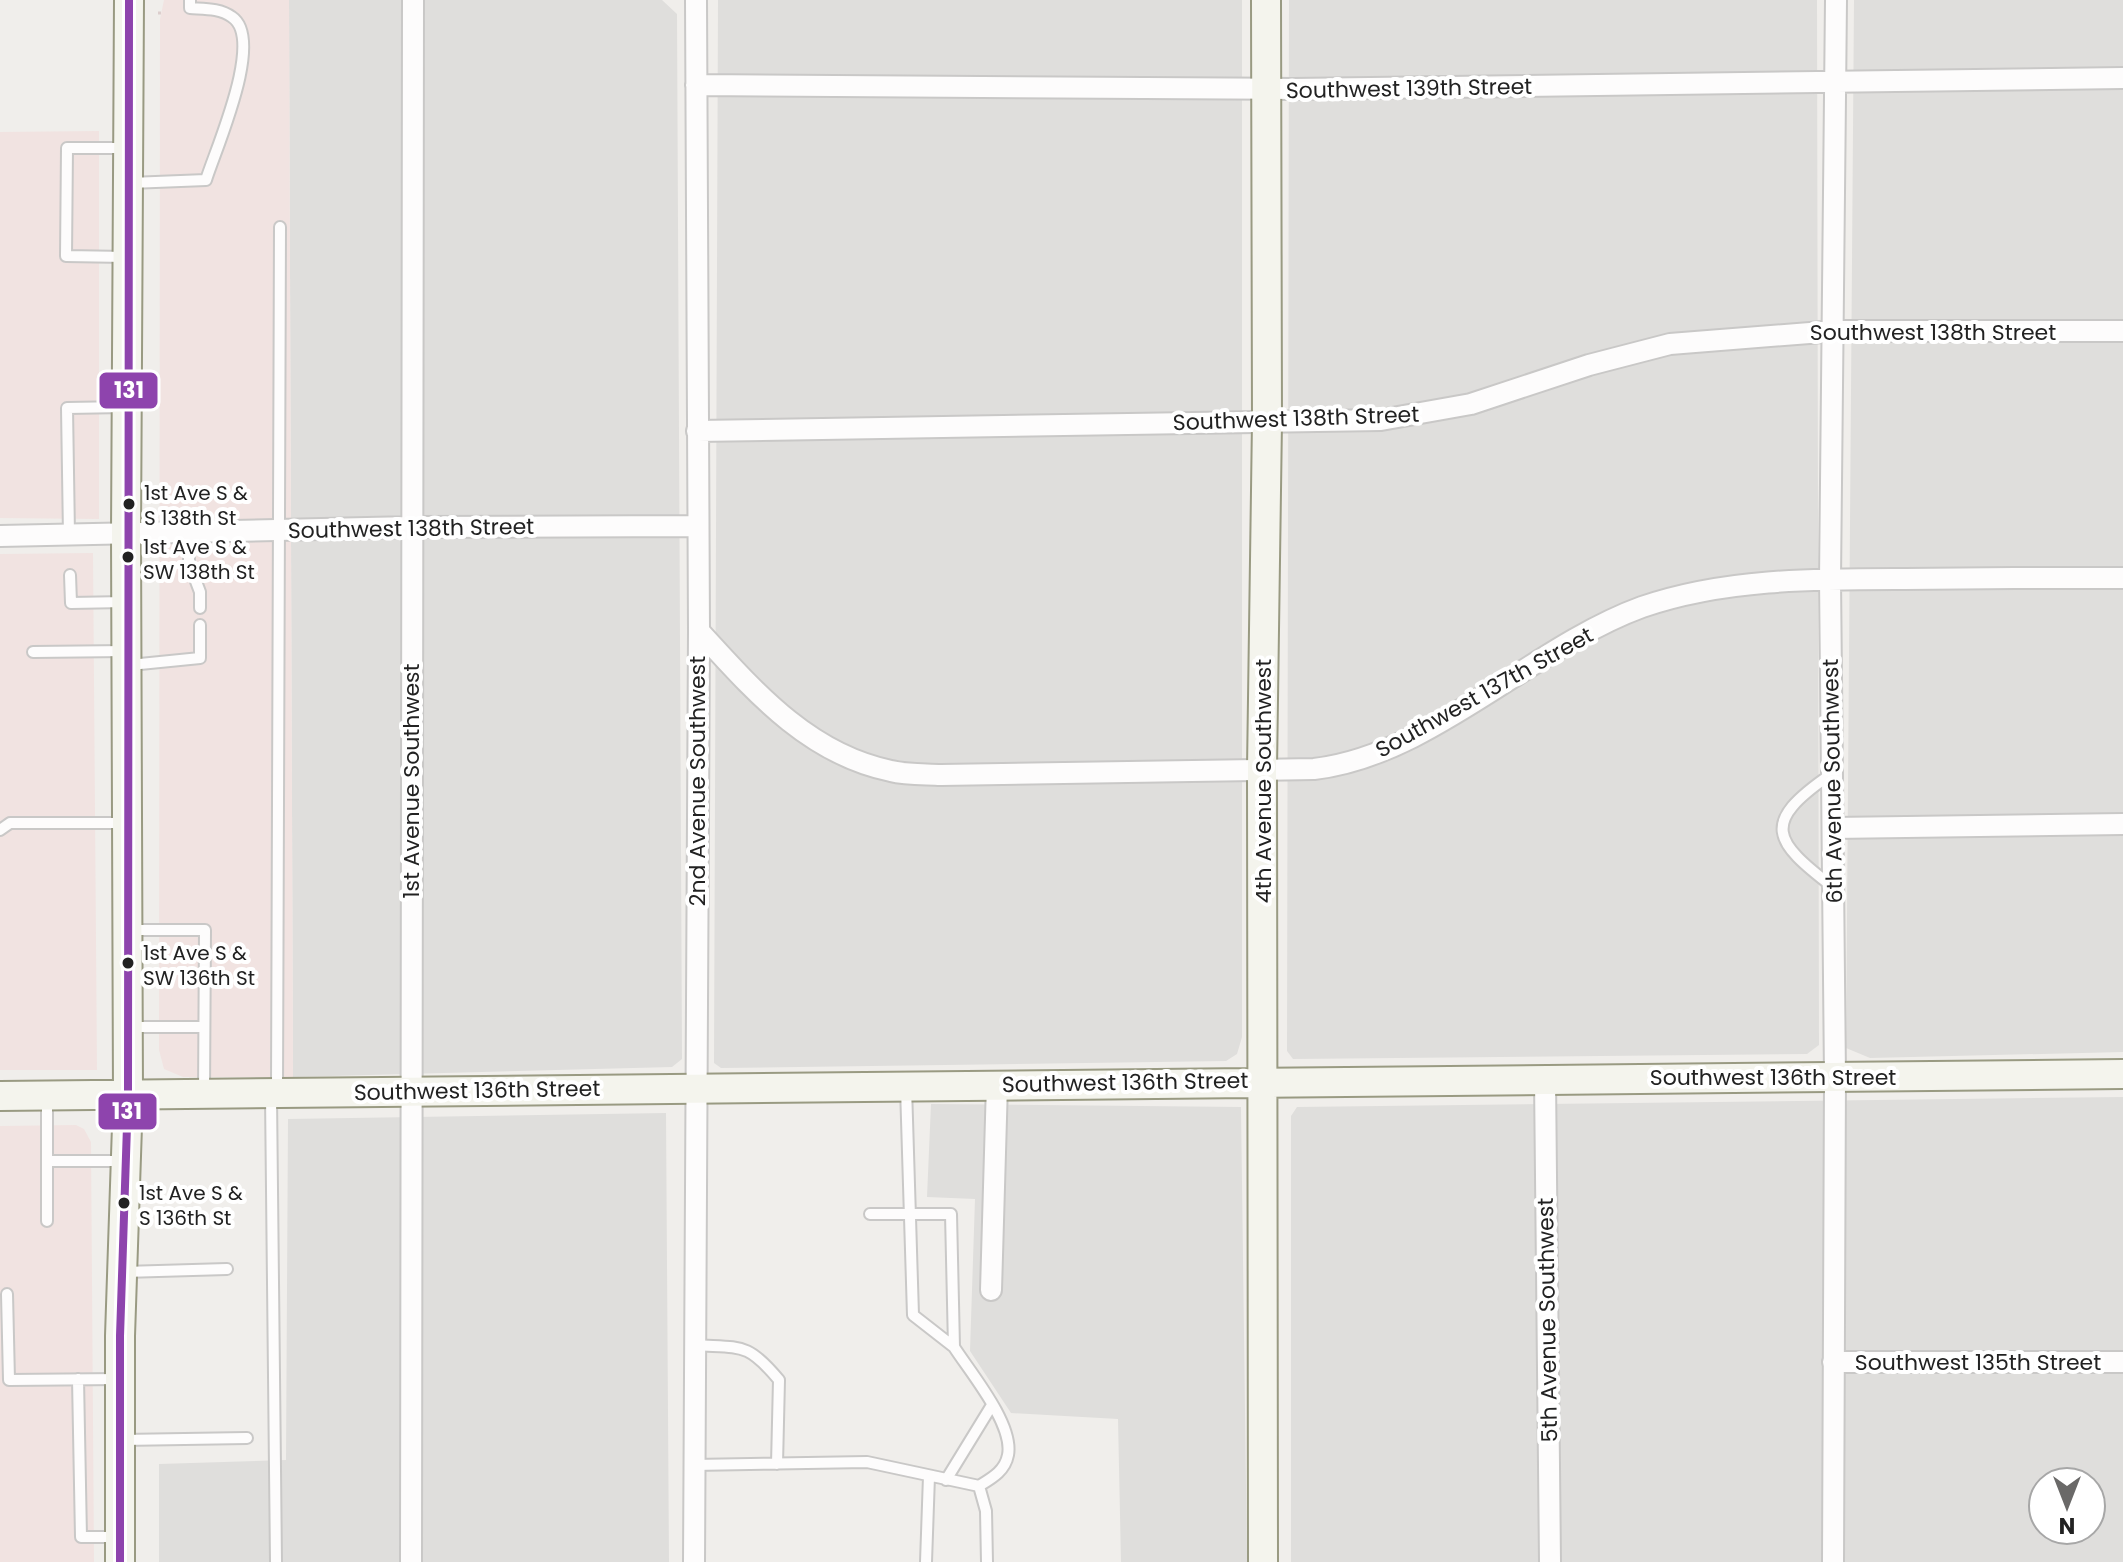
<svg xmlns="http://www.w3.org/2000/svg" width="2123" height="1562" font-family="Poppins,sans-serif">
	<style>
		.residential { fill: #dfdedc; fill-rule: evenodd }
		.commercial { fill: #f1e3e1 }
		.lines { fill: none; stroke-linecap: round; stroke-linejoin: round }
		.lane-casing { stroke: #c9c8c7; stroke-width: 14 }
		.street-casing { stroke: #c9c8c7; stroke-width: 24 }
		.secondary-casing { stroke: #999a82; stroke-width: 32 }
		.path { stroke: #dccecd; stroke-width: 3; stroke-dasharray: 4 4; stroke-linecap: butt }
		.lane { stroke: #fdfcfc; stroke-width: 10 }
		.street { stroke: #fdfcfc; stroke-width: 20 }
		.secondary { stroke: #f4f4ed; stroke-width: 28 }
		.bus-1-casing { stroke: #fff; stroke-width: 14 }
		.bus-1 { stroke: #8e44ad; stroke-width: 8 }
		.bus-dot { fill: #222; stroke: #fff; stroke-width: 3 }
		.labels { text-anchor: middle; stroke-width: 8; stroke-linejoin: round; paint-order: stroke }
		.bus-label { font-size: 20px; fill: #222; stroke: #fff; text-anchor: start }
		.street-label { font-size: 22px; fill: #222; stroke: #fff }
		.line-badge { stroke: #fff; stroke-width: 3 }
		.badge-label { font-size: 22px; text-anchor: middle; font-weight: bold; fill: #fff }
	</style>
	<rect width="100%" height="100%" fill="#f0eeeb"/>
	<path class="residential" d="M289,0H662L677,14L682,1059L672,1067L293,1077Z
		M718,0H1242V1037L1237,1054L1226,1061L721,1068L714,1063Z
		M1289,0H1817L1819,1045L1807,1054L1293,1059L1287,1051Z
		M1854,0H2123V1052L1870,1058L1846,1048Z
		M2123,1097V1562H1291V1116L1297,1107ZM2043,1482H2091V1530H2043Z
		M931,1104L1241,1107L1247,1562H1121L1118,1419L1011,1413L970,1351L975,1199L927,1197Z
		M666,1113L669,1562H159V1464L286,1460L288,1119Z"/>
	<path class="commercial" d="M164,0H289L293,1077H183L164,1069L159,1050L160,19Z
		M99,131V519L0,518V132Z
		M93,553L97,1070H0V554Z
		M76,1125L84,1129L91,1142L94,1562H0V1126Z"/>
	<g class="lines">
		<g class="lane-casing">
			<path id="lane" d="M130,183L206,180C216,148 265,39 232,17C220,8 204,9 190,8V0
				M126,257L66,256L67,148H127
				M189,533V563L200,592V608
				M69,535L67,408L125,407
				M70,575L71,603L125,602
				M33,652L126,651
				M130,665L200,658V625
				M1830,775C1760,823 1773,841 1833,887
				M0,830L10,823H126
				M128,930H205L204,1093
				M130,1027H204
				M277,1090L280,227
				M271,1096L276,1562
				M47,1097V1161H124
				M47,1161V1221
				M870,1214H951L954,1347L913,1315L906,1087
				M124,1272L227,1269
				M7,1294L9,1380L119,1379
				M695,1345C742,1348 747,1342 779,1380L777,1464
				M78,1379L81,1537H117
				M122,1440L247,1438
				M694,1465L867,1462L979,1486C992,1478 1005,1471 1008,1455C1014,1424 970,1372 954,1347
				M946,1480L992,1405
				M979,1486L986,1511L987,1562
				M926,1562L929,1476"/>
		</g>
		<g class="street-casing">
			<path id="street" d="M696,85L1292,89L2123,78
				M697,431L1381,420L1471,404L1589,365L1670,344L1835,331H2123
				M0,536L412,527L696,526
				M699,631C754,691 808,754 891,771C907,775 925,774 941,775L1314,769C1430,756 1532,647 1642,607C1726,578 1818,579 1905,579C1978,578 2050,578 2123,578
				M1833,828L2123,824
				M1545,1079L1550,1562
				M991,1290L997,1084
				M1833,1362H2123
				M411,1562L413,0
				M694,1562L699,631L696,0
				M1833,1562L1835,1077L1830,579L1836,0"/>
		</g>
		<g class="secondary-casing">
			<path id="secondary" d="M0,1096L2123,1074
				M120,1562V1336L128,1096L126,534L129,0
				M1263,1562L1262,769L1267,421L1266,0"/>
		</g>
		<path class="path" d="M158,13H161"/>
		<use href="#lane" class="lane"/>
		<use href="#street" class="street"/>
		<use href="#secondary" class="secondary"/>
		<g class="bus-1-casing">
			<path id="bus-1" d="M120,1562V1336L128,1096L129,0"/>
		</g>
		<use href="#bus-1" class="bus-1"/>
	</g>
	<g class="bus-dot">
		<circle cx="129" cy="504" r="7"/>
		<circle cx="128" cy="557" r="7"/>
		<circle cx="128" cy="963" r="7"/>
		<circle cx="124" cy="1203" r="7"/>
	</g>
	<g class="labels">
		<g class="bus-label">
			<text x="144" y="500">1st Ave S &amp;<tspan x="144" dy="25">S 138th St</tspan></text>
			<text x="143" y="554">1st Ave S &amp;<tspan x="143" dy="25">SW 138th St</tspan></text>
			<text x="143" y="960">1st Ave S &amp;<tspan x="143" dy="25">SW 136th St</tspan></text>
			<text x="139" y="1200">1st Ave S &amp;<tspan x="139" dy="25">S 136th St</tspan></text>
		</g>
		<g class="street-label">
			<text transform="translate(1409 88) rotate(-1)" y="8">Southwest 139th Street</text>
			<text x="1933" y="340">Southwest 138th Street</text>
			<text transform="translate(1296 418) rotate(-2)" y="8">Southwest 138th Street</text>
			<text transform="translate(411 528) rotate(-1)" y="8">Southwest 138th Street</text>
			<text transform="translate(1484 692) rotate(-29)" y="8">Southwest 137th Street</text>
			<text transform="translate(411 781) rotate(-90)" y="8">1st Avenue Southwest</text>
			<text transform="translate(697 781) rotate(-90)" y="8">2nd Avenue Southwest</text>
			<text transform="translate(1263 781) rotate(-90)" y="8">4th Avenue Southwest</text>
			<text transform="translate(1832 781) rotate(-91)" y="8">6th Avenue Southwest</text>
			<text x="1773" y="1085">Southwest 136th Street</text>
			<text transform="translate(1125 1082) rotate(-1)" y="8">Southwest 136th Street</text>
			<text transform="translate(477 1090) rotate(-1)" y="8">Southwest 136th Street</text>
			<text transform="translate(1547 1320) rotate(-91)" y="8">5th Avenue Southwest</text>
			<text x="1978" y="1370">Southwest 135th Street</text>
		</g>
	</g>
	<g class="line-badge">
		<rect x="98" y="371" width="61" height="39" rx="8" fill="#8e44ad"/>
		<rect x="97" y="1092" width="61" height="39" rx="8" fill="#8e44ad"/>
	</g>
	<g class="badge-label">
		<text x="129" y="398">131</text>
		<text x="127" y="1119">131</text>
	</g>
	<g transform="translate(2067 1506) rotate(180)"><circle r="38" fill="#ffffff" stroke="#a7a7a7" stroke-width="2"/>
	<path d="M0-6L14 30L0 20L-14 30Z" fill="#6a6968"/>
	<text y="-12" font-size="22" font-weight="bold" text-anchor="middle" fill="#222222">N</text>
	</g>
</svg>
